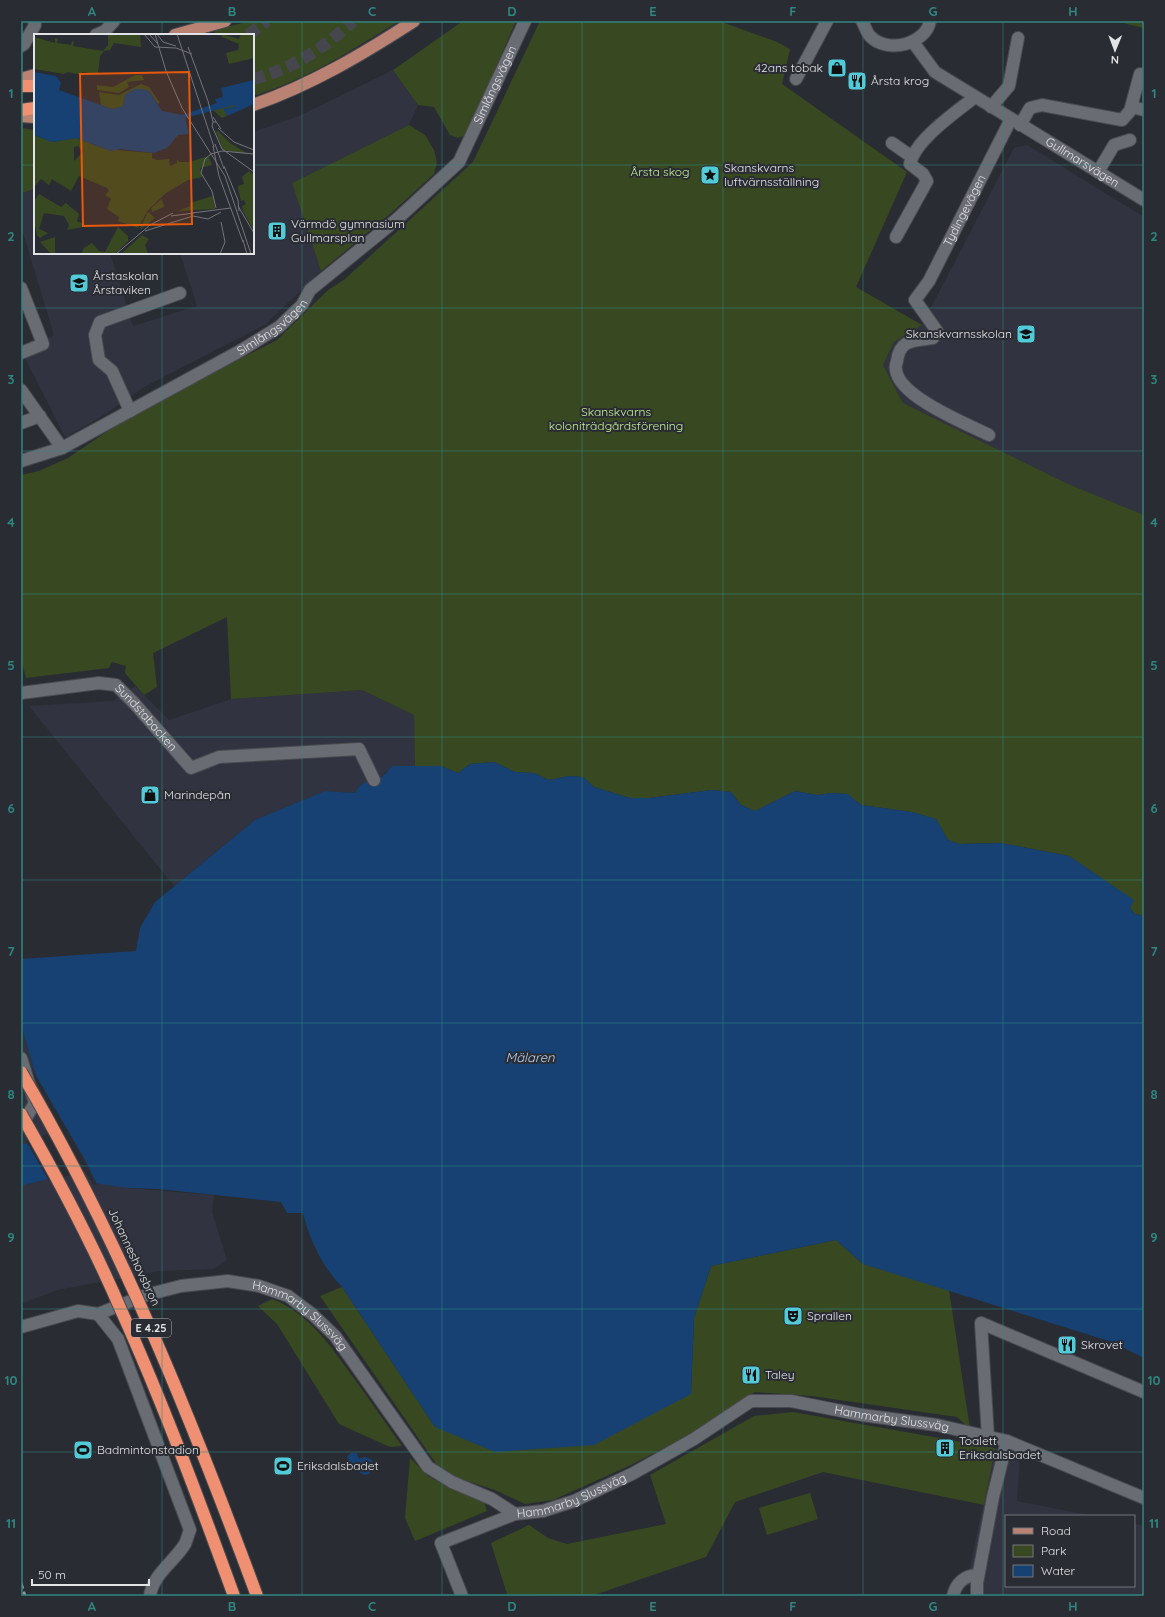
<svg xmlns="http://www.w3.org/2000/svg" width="1165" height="1617" font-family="Quicksand,sans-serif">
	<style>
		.built { fill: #313440 }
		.green { fill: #384921 }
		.water { fill: #164172 }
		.pier { fill: #2a2c33 }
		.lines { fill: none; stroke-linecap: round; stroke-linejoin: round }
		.highway-tunnel { stroke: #46474e; stroke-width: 12; stroke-dasharray: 12 6; stroke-linecap: butt }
		.minor-casing { stroke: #494a50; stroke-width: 14 }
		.major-casing { stroke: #494a50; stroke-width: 14 }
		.highway-casing { stroke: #494a50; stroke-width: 14 }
		.minor { stroke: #6a6c74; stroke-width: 12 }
		.major { stroke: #ba8273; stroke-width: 12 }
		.highway { stroke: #ef9072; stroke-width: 12 }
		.rail { stroke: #95969b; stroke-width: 3; stroke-dasharray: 6 3; stroke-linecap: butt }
		.highway-bridge-casing { stroke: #494a50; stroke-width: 14; stroke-linecap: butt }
		.highway-bridge { stroke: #ef9072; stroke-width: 12 }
		.grid { fill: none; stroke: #2f8680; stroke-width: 1; stroke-opacity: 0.55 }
		.labels { text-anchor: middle; stroke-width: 4; stroke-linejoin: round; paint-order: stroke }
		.shield { fill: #2a2c33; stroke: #abacb1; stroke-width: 1 }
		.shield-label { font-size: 11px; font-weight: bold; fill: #e2e3e7 }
		.poi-label { font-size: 12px; fill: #e2e3e7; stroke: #2a2c33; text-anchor: start }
		.street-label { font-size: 12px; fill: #e2e3e7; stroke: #2a2c33 }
		.park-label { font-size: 12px; fill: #c5ef92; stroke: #2a2c33 }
		.water-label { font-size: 13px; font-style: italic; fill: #b9d1f0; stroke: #2a2c33 }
		.inset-road { fill: none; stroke: #74757b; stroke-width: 1 }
		.view { fill: #e8590c; fill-opacity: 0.15; stroke: #e8590c; stroke-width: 2 }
		.inset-edge { fill: none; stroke: #e2e3e7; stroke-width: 2 }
		.neatline { fill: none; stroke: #2f8680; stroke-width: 1.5 }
		.grid-label { font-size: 13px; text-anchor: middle; font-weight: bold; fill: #2f8680 }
	</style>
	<rect width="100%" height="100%" fill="#2a2c33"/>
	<path class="built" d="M393,70L418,105L409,125L292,183L321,271L266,324L144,387L104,415L65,437L23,354L54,335L21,226V193L35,189V253H110L133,326L197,306L180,253H253V132L299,116Z
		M1027,145L1144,217V515L1066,483L903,403L883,365L894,342L922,325L1014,148Z
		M135,686L169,720L231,699L362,690L414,715L415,766H392L383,776L359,786L355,793L325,791L255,820L174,886L29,706L113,701Z
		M21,1025L36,1076L64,1131L21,1145Z
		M86,1169L128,1188L214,1195L212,1212L227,1260L214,1269L160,1271L57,1290L21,1304V1186Z
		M995,1448L1020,1452L1017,1501L1093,1516H1006V1586H1134V1524L1144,1526V1596H970V1567Z"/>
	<path class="green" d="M251,21H399C352,50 306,80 253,96V35H216L214,30Z
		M463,21H516L466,135L458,138L450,135L434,107L418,105L393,70Z
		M540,21H719L777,42L790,49L782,84L907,172L856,287L922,325L894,342L883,365L903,403L1066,483L1144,515V916L1135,914L1130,908L1133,900L1069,856L1001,843L959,844L948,840L936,819L912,812L861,805L847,794L832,793L817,795L795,791L755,811L741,805L731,792L712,790L649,798H630L594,787L583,777L569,776L549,780L534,773L515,772L494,762L470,764L458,773L441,766H415L414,715L362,690L231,699L227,617L153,653L157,687L144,695L125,673L126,666L112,662L109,668L26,678L21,659V475L39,471L68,458L139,410L277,340L327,291L345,279L380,247L473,162Z
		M1115,21H1144V28Z
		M409,125L425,135L434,150L437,162L434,174L390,214L321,271L292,183Z
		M21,128L35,130V189L21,193Z
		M836,1240L863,1264L949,1290L970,1429L957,1417L812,1396L755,1392L695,1432L631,1465L553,1500L525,1504L495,1490L458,1478L437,1465L320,1296L342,1287L435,1427L691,1394L694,1318L711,1266Z
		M272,1299C311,1314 334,1351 358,1384C373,1405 387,1425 402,1446L390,1447L339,1424L277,1324L258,1306Z
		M793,1412L995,1448L984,1505L823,1472L735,1502L706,1557L591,1596L507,1594L491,1543L529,1525L548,1538L567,1544L666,1524L650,1475L754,1416Z
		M410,1458L428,1476L451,1489L484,1502L487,1511L415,1541L405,1518Z
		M810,1493L818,1519L767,1535L759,1508Z"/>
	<path class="water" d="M494,762L515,772L534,773L549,780L569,776L583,777L594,787L630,798H649L712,790L731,792L741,805L755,811L795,791L817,795L832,793L848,794L861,805L912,812L936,819L948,840L959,844L1001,843L1069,856L1134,900L1130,908L1135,914L1144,916V1358L1112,1342L863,1264L836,1240L711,1266L694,1318L691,1394L594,1445L495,1452L435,1427L342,1287C323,1268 309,1239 303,1213H287L281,1202L158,1189L128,1188L94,1183L86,1169L21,1186V1145L63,1131L36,1076L21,1025V959L136,951L140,928L155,902L255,820L325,791L355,793C363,777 371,785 383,776C386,774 389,769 392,766H441L458,773L470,764Z
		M351,1453H357L359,1459L365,1457L372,1460L375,1466L369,1474L365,1475L360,1473L356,1464L350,1463L347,1457Z"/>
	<path class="pier" d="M31,1067L85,1160L97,1185L93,1184L85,1171L49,1181L26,1141L61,1130L34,1077Z"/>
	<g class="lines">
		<path class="highway-tunnel" d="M248,35L267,21
			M253,79C291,70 325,47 353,21"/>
		<g class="minor-casing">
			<g id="minor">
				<path d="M862,21C865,26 867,34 871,37C888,54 926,44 930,21"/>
				<path d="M96,35L105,31L114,21"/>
				<path id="s1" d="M913,42L935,72L1144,200"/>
				<path d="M21,46L24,44L35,25L34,21"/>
				<path d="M796,79L827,21"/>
				<path d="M991,107L1009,86L1018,38"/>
				<path d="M1132,107L1144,110"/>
				<path d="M1020,125L1030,108L1042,105L1122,120L1130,111L1140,74"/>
				<path d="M892,143L912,157"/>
				<path d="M1098,172L1114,145L1130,140"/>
				<path d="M896,237L927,181L923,174L910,164C915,140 956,112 975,97"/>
				<path d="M21,288L43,344L21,353"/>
				<path d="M21,390L62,448"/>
				<path d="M130,411L112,371L99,360L95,335L100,322L180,293"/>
				<path d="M21,423L40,416"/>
				<path id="s2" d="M989,435C967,424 899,397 896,370C895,367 896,364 897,361C900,338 915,341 933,338L937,331L915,300L929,281L1011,119"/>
				<path id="s3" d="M21,461L62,448L240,351L279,327L302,305L310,290L396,220L459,162L525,21"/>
				<path id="s4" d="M21,693L99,683L116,685L134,703L191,768L219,757L359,749L374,780"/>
				<path d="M21,1058L35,1103L21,1126"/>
				<path d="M98,1314L118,1339L190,1530C188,1534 187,1540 185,1544C174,1562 153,1574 150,1596"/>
				<path id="s5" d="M21,1327L78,1311L98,1314L146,1295L181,1286L228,1281L259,1286L288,1296L312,1314L335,1336L428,1467L452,1482L492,1499L515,1514L543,1511L574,1501L632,1474L694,1439L751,1401H791L862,1415L937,1425L1007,1441L1144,1498"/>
				<path d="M988,1437L981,1323L1144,1392"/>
				<path d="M462,1596L441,1543L515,1514"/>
				<path d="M953,1596C956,1583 965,1575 978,1575"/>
				<path d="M977,1596V1583L993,1497L1007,1441"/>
			</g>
		</g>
		<g class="major-casing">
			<path id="major" d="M175,35L225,21
				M21,79L35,75
				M253,105C311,85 363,54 414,21
				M21,116L35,117"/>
		</g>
		<g class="highway-casing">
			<path id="highway" d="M21,86H35
				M21,110L35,108"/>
		</g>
		<use href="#minor" class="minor"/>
		<use href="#major" class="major"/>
		<use href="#highway" class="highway"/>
		<path class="rail" d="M21,1583L25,1596"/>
		<g class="highway-bridge-casing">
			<path id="highway-bridge" d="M21,1072C119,1239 190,1415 257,1596
				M21,1114C57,1177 92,1242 121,1310C163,1403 199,1500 234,1596"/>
		</g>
		<use href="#highway-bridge" class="highway-bridge"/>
	</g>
	<path class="grid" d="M162,21V35M302,21V1596M442,21V1596M582,21V1596M723,21V1596M863,21V1596M1003,21V1596M21,165H35M253,165H1144M162,253V1596M21,308H1144M21,451H1144M21,594H1144M21,737H1144M21,880H1144M21,1023H1144M21,1166H1144M21,1309H1144M21,1452H1144"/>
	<defs>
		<g id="shop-square" transform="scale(1)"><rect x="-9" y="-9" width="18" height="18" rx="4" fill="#52cbd9" stroke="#2a2c33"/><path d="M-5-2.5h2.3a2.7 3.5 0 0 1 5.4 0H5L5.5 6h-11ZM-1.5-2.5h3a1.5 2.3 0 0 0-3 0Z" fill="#111"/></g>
		<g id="restaurant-square" transform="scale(1)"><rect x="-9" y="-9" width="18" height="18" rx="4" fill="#52cbd9" stroke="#2a2c33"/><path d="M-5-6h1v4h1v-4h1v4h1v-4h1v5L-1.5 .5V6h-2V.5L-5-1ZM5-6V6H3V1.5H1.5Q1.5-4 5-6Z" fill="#111"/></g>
		<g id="sight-square" transform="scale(1)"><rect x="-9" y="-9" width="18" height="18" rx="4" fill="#52cbd9" stroke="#2a2c33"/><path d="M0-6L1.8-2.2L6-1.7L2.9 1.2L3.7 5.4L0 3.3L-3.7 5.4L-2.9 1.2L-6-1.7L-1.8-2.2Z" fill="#111"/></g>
		<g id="building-square" transform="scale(1)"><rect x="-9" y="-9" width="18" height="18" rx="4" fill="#52cbd9" stroke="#2a2c33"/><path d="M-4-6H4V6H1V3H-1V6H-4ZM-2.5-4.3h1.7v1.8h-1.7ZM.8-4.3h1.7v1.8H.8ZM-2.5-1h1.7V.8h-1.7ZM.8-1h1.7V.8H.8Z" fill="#111"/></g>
		<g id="school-square" transform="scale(1)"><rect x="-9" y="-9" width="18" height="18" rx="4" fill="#52cbd9" stroke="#2a2c33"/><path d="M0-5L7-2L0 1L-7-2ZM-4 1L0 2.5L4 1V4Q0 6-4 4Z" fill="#111"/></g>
		<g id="theatre-square" transform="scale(1)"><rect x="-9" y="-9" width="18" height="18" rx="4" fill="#52cbd9" stroke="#2a2c33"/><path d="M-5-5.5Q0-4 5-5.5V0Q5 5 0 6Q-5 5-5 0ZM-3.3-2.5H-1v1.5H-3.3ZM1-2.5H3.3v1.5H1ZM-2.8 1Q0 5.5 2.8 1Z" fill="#111"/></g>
		<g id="stadium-square" transform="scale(1)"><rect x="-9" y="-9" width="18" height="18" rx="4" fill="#52cbd9" stroke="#2a2c33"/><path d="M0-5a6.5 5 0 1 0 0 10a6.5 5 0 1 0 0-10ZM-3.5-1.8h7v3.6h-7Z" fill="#111"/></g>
	</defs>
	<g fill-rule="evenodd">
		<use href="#shop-square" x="837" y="68"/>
		<use href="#restaurant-square" x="857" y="81"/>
		<use href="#sight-square" x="710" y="175"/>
		<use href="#building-square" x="277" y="231"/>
		<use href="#school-square" x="79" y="283"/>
		<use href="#school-square" x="1026" y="334"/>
		<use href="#shop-square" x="150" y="795"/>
		<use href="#theatre-square" x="793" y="1316"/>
		<use href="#restaurant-square" x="1067" y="1345"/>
		<use href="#restaurant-square" x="751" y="1375"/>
		<use href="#building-square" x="945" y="1448"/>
		<use href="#stadium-square" x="83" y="1450"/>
		<use href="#stadium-square" x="283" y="1466"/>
	</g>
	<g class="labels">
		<rect class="shield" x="131" y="1319" width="40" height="18" rx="3"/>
		<g class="shield-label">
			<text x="151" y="1332">E 4.25</text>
		</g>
		<g class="poi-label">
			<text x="823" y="72" text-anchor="end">42ans tobak</text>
			<text x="871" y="85">Årsta krog</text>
			<text x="724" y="172">Skanskvarns<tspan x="724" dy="14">luftvärnsställning</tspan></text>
			<text x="291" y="228">Värmdö gymnasium<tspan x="291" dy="14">Gullmarsplan</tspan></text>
			<text x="93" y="280">Årstaskolan<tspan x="93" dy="14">Årstaviken</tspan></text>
			<text x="1012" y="338" text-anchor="end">Skanskvarnsskolan</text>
			<text x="164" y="799">Marindepån</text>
			<text x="807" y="1320">Sprallen</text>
			<text x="1081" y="1349">Skrovet</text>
			<text x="765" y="1379">Taley</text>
			<text x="959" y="1445">Toalett<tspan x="959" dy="14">Eriksdalsbadet</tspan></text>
			<text x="97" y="1454">Badmintonstadion</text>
			<text x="297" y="1470">Eriksdalsbadet</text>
		</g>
		<g class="street-label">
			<text dy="4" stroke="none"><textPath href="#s3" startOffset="622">Simlångsvägen</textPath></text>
			<text dy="4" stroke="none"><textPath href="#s1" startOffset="210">Gullmarsvägen</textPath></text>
			<text dy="4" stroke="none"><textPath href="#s2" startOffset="322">Tydingevägen</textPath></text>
			<text dy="4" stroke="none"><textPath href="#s3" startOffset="286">Simlångsvägen</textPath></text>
			<text dy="4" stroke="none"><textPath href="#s4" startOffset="140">Sundstabacken</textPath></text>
			<text transform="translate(134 1257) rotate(65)" y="4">Johanneshovsbron</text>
			<text dy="4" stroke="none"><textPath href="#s5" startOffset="297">Hammarby Slussväg</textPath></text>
			<text dy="4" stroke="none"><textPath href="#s5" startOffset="1005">Hammarby Slussväg</textPath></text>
			<text dy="4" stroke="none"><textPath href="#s5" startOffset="658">Hammarby Slussväg</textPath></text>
		</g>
		<g class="park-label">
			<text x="660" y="176">Årsta skog</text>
			<text x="616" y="416">Skanskvarns<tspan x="616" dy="14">koloniträdgårdsförening</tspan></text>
		</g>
		<g class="water-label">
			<text x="530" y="1062">Mälaren</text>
		</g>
	</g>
	<g transform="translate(34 34)">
		<rect width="220" height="220" fill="#2a2c33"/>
		<path d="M74,0H106L107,13L80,9L76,16L70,17L66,22L64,40L48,38V41L34,38L30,40L0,35V3L21,9V4L24,5L23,9L37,11L38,7L40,8L39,12L69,17L74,11ZM187,0L205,5L207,0H220V24L195,30L192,19L204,16L205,10L188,3ZM101,41H108L110,46L93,48L95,53L85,59L63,56V51L79,53ZM107,50L115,53L126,69L124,70L115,57L91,61L89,73L78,75L67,71L65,58L85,61ZM200,70L201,73L190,75L193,82L188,84L179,76ZM184,97L196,109L214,120L189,116L182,98ZM0,101L18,108L42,104L71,115L118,119V124L123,126L135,125L136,132L143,129V125L145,128H155L171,123H175L178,131L166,134L168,143L154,146L132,159L114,176L104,194L84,187L85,183L73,175L77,165L71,161L75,157L73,154L45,142L37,157L18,145L15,151L7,145L0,153ZM44,112L49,118L40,127V113ZM215,137L220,141V197L209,177L208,172L212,170L210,166L207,167L204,155V152L210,150L208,143ZM5,160L27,173L32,169L45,180L43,187L54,192L33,196L35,191L30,182L10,179L5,195L14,199L6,204L3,201L0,186V167ZM179,162L181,175L144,177L156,172V169ZM128,165L130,173L118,178L117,174ZM114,178L121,184L107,195L106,194ZM84,193L94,202V207L81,220H47L50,214L58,209L65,217L71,218ZM108,201L115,205L111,211L114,220H87ZM21,203V218L23,220H17L6,208Z" fill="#384921" fill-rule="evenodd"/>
		<path d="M0,38L22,42L27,49L25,56L78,75L89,72L91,61L100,55H109L115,57L128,77L148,81L183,69L181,65L189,63L187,54L220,46V70L193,82L190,75L201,73V71L151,84L155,100L144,101L133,114L120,119L86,115L77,117L42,104L18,108L0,101Z" fill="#164172"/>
		<path class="inset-road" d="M110,0L121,13L142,14M115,0L124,10M121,0L132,37L148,74L191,142L217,220M123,0L129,8L142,12M143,0L180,113M154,13L174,67L179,88M142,14L158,20M179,83L187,95M182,88H179L178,92L188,115L220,138M184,94L200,108L220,116M181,110L190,135M179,112L185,142L209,208M190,132L204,166L205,177M204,172L220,199M182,174L178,157L167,139L171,125L177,120L188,117L220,120M158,179L197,174M137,182L160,179M111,197L159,182L174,185L187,178M209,206L213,220M82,220L116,191L139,179M186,220L191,208L187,188"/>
		<path class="view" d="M155,38L158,190L49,192L46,40Z"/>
		<rect width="220" height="220" class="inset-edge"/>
	</g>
	<rect width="1165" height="1617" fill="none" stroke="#2a2c33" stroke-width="44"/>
	<rect x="1005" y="1515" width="130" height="72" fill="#2a2c33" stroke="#74757b"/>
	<rect x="1013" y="1528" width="20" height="6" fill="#ba8273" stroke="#74757b"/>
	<text x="1041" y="1535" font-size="12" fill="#e2e3e7">Road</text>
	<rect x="1013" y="1545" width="20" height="12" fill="#384921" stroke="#74757b"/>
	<text x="1041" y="1555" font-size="12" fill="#e2e3e7">Park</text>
	<rect x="1013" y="1565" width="20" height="12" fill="#164172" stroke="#74757b"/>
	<text x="1041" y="1575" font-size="12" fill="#e2e3e7">Water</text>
	<g transform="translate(1115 50) rotate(181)" stroke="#2a2c33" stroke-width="3" paint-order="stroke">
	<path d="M0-3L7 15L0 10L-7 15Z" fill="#e2e3e7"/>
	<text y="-6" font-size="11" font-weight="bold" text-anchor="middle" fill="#e2e3e7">N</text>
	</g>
	<path d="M32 1579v6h117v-6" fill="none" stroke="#e2e3e7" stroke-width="2"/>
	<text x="38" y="1579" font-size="12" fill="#e2e3e7" stroke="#2a2c33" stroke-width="3" paint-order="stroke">50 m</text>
	<rect x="22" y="22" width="1121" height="1573" class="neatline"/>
	<g class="grid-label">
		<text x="92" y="16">A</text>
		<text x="232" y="16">B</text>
		<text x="372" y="16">C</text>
		<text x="512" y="16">D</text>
		<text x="653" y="16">E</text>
		<text x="793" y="16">F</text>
		<text x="933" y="16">G</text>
		<text x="1073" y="16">H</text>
		<text x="11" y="98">1</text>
		<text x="1154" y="98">1</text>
		<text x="11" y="241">2</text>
		<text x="1154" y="241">2</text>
		<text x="11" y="384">3</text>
		<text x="1154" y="384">3</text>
		<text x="11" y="527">4</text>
		<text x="1154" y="527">4</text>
		<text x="11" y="670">5</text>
		<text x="1154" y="670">5</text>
		<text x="11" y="813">6</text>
		<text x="1154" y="813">6</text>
		<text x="11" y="956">7</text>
		<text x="1154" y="956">7</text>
		<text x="11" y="1099">8</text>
		<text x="1154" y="1099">8</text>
		<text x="11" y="1242">9</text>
		<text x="1154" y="1242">9</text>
		<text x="11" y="1385">10</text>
		<text x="1154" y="1385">10</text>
		<text x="11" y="1528">11</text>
		<text x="1154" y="1528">11</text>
		<text x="92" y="1611">A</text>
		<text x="232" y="1611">B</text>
		<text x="372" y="1611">C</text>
		<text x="512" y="1611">D</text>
		<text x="653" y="1611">E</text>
		<text x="793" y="1611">F</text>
		<text x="933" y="1611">G</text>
		<text x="1073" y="1611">H</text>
	</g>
</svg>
